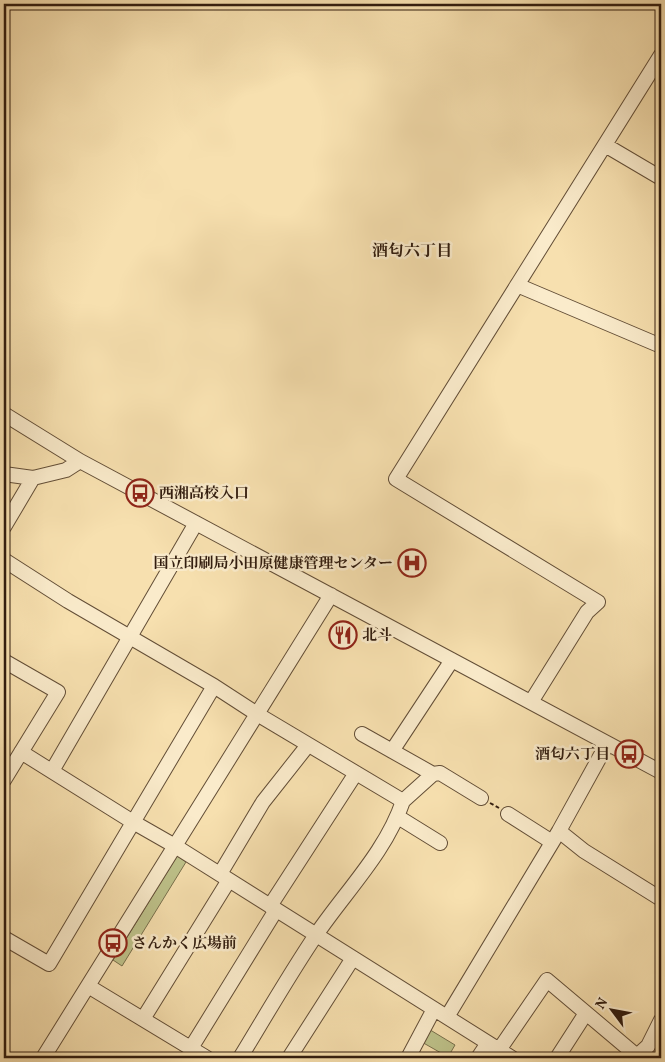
<svg xmlns="http://www.w3.org/2000/svg" width="665" height="1062" font-family="Vollkorn,'Noto Serif JP',serif">
	<style>
		.green { fill: #bec28a; stroke: #78704c }
		.lines { fill: none; stroke-linecap: round; stroke-linejoin: round }
		.minor-casing { stroke: #634e37; stroke-width: 16 }
		.path { stroke: #321d0f; stroke-width: 2; stroke-dasharray: 4 2.5; stroke-linecap: butt }
		.minor { stroke: #faebcb; stroke-width: 14 }
		.labels { text-anchor: middle; stroke-width: 5; stroke-linejoin: round; paint-order: stroke }
		.poi-label { font-size: 15px; font-weight: bold; fill: #321d0f; stroke: #faebcb; text-anchor: start }
		.neighbourhood-label { font-size: 16px; font-weight: bold; fill: #321d0f; stroke: #faebcb }
	</style>
	<rect width="100%" height="100%" fill="#f7e0af"/>
	<filter id="stains"><feTurbulence type="fractalNoise" baseFrequency=".004" numOctaves="4"/><feColorMatrix values="0 0 0 0 .2 0 0 0 0 .09 0 0 0 0 .02 0 0 0 .5 -.17"/></filter>
	<radialGradient id="worn" r=".72"><stop offset=".6" stop-color="#630" stop-opacity="0"/><stop offset="1" stop-color="#630" stop-opacity=".3"/></radialGradient>
	<path class="green" d="M177,856L186,862L122,966L113,960Z
		M427,1028L455,1045L448,1057L420,1041Z"/>
	<g class="lines">
		<g class="minor-casing">
			<path id="minor" d="M605,145L661,178
				M517,285L661,346
				M4,414L80,461L661,772
				M4,474L33,478L66,470L80,461
				M4,527L33,478
				M4,560L68,601L214,686L257,714L403,801C386,852 345,892 316,935C289,975 265,1017 240,1058
				M598,602L396,479L661,55
				M4,661L58,692L4,780
				M531,702L587,612L598,602
				M362,734L433,774L403,801
				M392,751L452,660
				M21,752L133,822L175,846L512,1058
				M52,771L196,523
				M433,774L440,773L481,798
				M508,814L552,842
				M398,817L440,843
				M559,831L584,851L661,899
				M220,874L263,802L308,745
				M270,906L356,773
				M4,938L49,964L214,686
				M88,986L207,1058
				M447,1017L559,831L607,744
				M143,1019L229,880
				M191,1048L276,910
				M499,1050L547,980L637,1056
				M43,1058L331,595
				M289,1058L353,958
				M408,1058L434,1009
				M478,1058L488,1043
				M557,1058L586,1013
				M637,1058V1056L648,1046L661,1020"/>
		</g>
		<path class="path" d="M490,803L499,808"/>
		<use href="#minor" class="minor"/>
	</g>
	<defs>
		<g id="bus-ring" transform="scale(1.4375)"><circle r="9.5" fill="#faebcb" stroke="#8f2418" stroke-width="1.5"/><path d="M-5-6H5V4H4V6H2V4H-2V6H-4V4H-5ZM-3.5-4V0h7V-4ZM-3.5 1.2v1.5H-2V1.2ZM2 1.2v1.5H3.5V1.2Z" fill="#8f2418"/></g>
		<g id="hospital-ring" transform="scale(1.4375)"><circle r="9.5" fill="#faebcb" stroke="#8f2418" stroke-width="1.5"/><path d="M-5-5h3v3.5h4V-5h3V5h-3V1.5h-4V5h-3Z" fill="#8f2418"/></g>
		<g id="restaurant-ring" transform="scale(1.4375)"><circle r="9.5" fill="#faebcb" stroke="#8f2418" stroke-width="1.5"/><path d="M-5-6h1v4h1v-4h1v4h1v-4h1v5L-1.5 .5V6h-2V.5L-5-1ZM5-6V6H3V1.5H1.5Q1.5-4 5-6Z" fill="#8f2418"/></g>
	</defs>
	<g fill-rule="evenodd">
		<use href="#bus-ring" x="140" y="493"/>
		<use href="#hospital-ring" x="412" y="563"/>
		<use href="#restaurant-ring" x="343" y="635"/>
		<use href="#bus-ring" x="629" y="754"/>
		<use href="#bus-ring" x="113" y="943"/>
	</g>
	<g class="labels">
		<g class="poi-label">
			<text x="159" y="498">西湘高校入口</text>
			<text x="393" y="568" text-anchor="end">国立印刷局小田原健康管理センター</text>
			<text x="362" y="640">北斗</text>
			<text x="610" y="759" text-anchor="end">酒匂六丁目</text>
			<text x="132" y="948">さんかく広場前</text>
		</g>
		<g class="neighbourhood-label">
			<text x="412" y="256">酒匂六丁目</text>
		</g>
	</g>
	<rect width="665" height="1062" fill="none" stroke="#f7e0af" stroke-width="20"/>
	<rect x="5" y="5" width="655" height="1052" fill="none" stroke="#321d0f" stroke-width="2.5"/>
	<rect x="10" y="10" width="645" height="1042" fill="none" stroke="#321d0f"/>
	<g transform="translate(612 1010) rotate(302)" stroke="#faebcb" stroke-width="4" paint-order="stroke">
	<path d="M0-4L9 19L0 12L-9 19Z" fill="#321d0f"/>
	<text y="-8" font-size="14" font-weight="bold" text-anchor="middle" fill="#321d0f">N</text>
	</g>
	<rect width="100%" height="100%" filter="url(#stains)"/>
	<rect width="100%" height="100%" fill="url(#worn)"/>
</svg>
